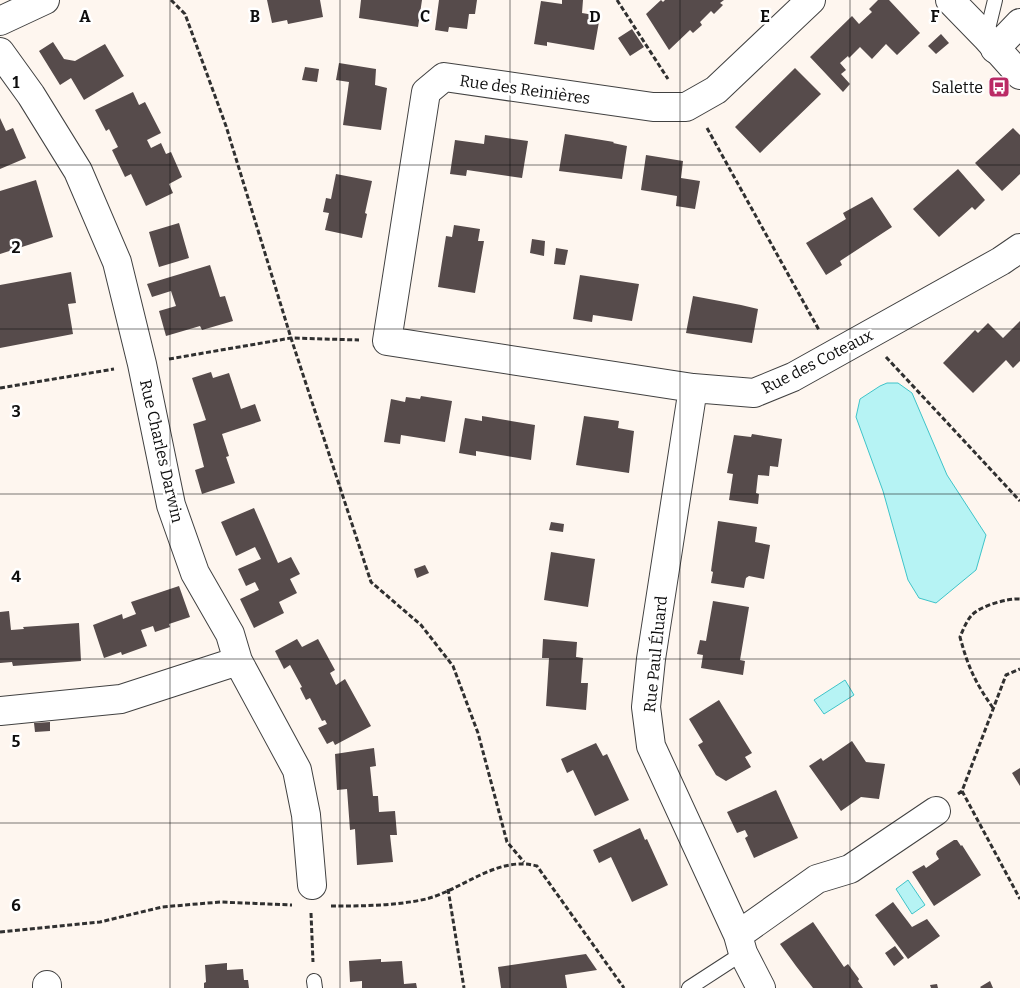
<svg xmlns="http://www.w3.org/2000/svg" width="1020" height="988" font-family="Bitter,serif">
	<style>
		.water { fill: #b6f3f4; stroke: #3fc4c9 }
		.building { fill: #564b4b }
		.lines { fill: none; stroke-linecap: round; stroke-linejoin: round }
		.service-casing { stroke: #414141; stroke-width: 16 }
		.minor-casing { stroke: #414141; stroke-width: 30 }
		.tertiary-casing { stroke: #414141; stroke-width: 30 }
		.path { stroke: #303030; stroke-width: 3; stroke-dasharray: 5 2.5; stroke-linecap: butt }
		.service { stroke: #fff; stroke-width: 14 }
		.minor { stroke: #fff; stroke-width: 28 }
		.tertiary { stroke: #fff; stroke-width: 28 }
		.grid { fill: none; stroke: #0e0e0e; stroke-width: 1; stroke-opacity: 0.55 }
		.labels { text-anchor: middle; stroke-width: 5; stroke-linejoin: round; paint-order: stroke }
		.poi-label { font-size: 16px; fill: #0e0e0e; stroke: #fff; text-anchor: end }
		.street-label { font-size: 16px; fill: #0e0e0e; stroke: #fff }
		.grid-label { font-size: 16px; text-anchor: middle; font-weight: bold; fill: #0e0e0e; stroke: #fff; stroke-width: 5; stroke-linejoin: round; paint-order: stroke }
	</style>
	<rect width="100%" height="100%" fill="#fef6ef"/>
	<path class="water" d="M887,383H898L912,393L947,475L986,535L976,570L936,603L919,598L908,580L883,491L856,417L860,399L880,386Z
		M845,680L854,695L824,714L814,700Z
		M908,880L925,905L912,914L896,889Z"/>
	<path class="building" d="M267,0H320L323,17L288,24L287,20L272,23Z
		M361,0H422L418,27L359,18Z
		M439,0H477L475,14H469L467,29L449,27L448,32L435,30Z
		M562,0H583L582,13L600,16L594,50L547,42V46L534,44L541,1L562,4Z
		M661,0L663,2L665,0H724L720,3L723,5L714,14L711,11L700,22L702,25L693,33L690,30L669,50L646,14Z
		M878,0H889L920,33L897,55L886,44L872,59L860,47L849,58L848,56L840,63L846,70L841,74L850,84L843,92L810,57L852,16L859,24L872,12L869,9Z
		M632,29L644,47L630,56L618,38Z
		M941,34L949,43L936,54L928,46Z
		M53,42L64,59L75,61L105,44L124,76L84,100L71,78L60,85L39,51Z
		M339,63L376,69L375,85L387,88L381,130L343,125L349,82L336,80Z
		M305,67L319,69L317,82L302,80Z
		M795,68L821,94L760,153L735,127Z
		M133,92L139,105L145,102L161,133L147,140L151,148L161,143L166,154L171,152L182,177L169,184L173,193L146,206L131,174L125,177L112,150L118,147L109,129L106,131L95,110Z
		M0,118L6,131L13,128L26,158L0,169Z
		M1013,128L1020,135V174L1002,191L975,163Z
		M565,134L614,142L613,143L627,146L622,179L559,171Z
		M485,135L528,141L522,178L467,170L466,176L450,174L455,140L484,144Z
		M646,155L683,161L681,178L700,181L695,209L676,206L677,196L641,190Z
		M958,169L985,200L975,210L972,207L939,237L913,209Z
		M336,174L372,181L365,213L367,214L362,238L325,230L329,213L323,212L326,198L331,199Z
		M36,180L53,237L0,254V191Z
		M872,197L892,227L840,261L842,265L826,275L806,243L846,219L843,213Z
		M179,223L189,258L159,267L149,232Z
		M454,225L480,229L478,241H484L475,293L438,287L446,236L452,237Z
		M532,239L545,241L544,256L530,253Z
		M556,248L568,250L565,265L554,264Z
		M210,265L220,297L225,296L233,321L202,330L200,326L166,336L159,311L176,306L171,291L152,297L147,284Z
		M71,272L76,303L68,304L73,334L0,348V285Z
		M580,275L639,284L632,321L593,315L592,322L573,319Z
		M693,296L741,305L758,309L752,343L686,333Z
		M1020,321V361L1013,368L1006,360L973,393L943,363L975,330L978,333L988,323L1003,338Z
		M211,372L213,378L229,373L241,409L255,404L261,421L222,434L229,456L226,457L235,483L202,494L195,470L204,467L193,424L206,420L192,378Z
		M421,396L452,401L445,442L401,435L400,444L384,442L391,399L405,402L406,397L420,399Z
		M482,416L535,425L531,460L476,451V456L459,453L465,418L482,421Z
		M584,416L619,421L618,428L634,431L629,473L576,465Z
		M752,434L782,439L778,467L770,466L769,476L758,475L756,493L759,494L758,504L729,500L733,474L727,473L734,435L751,437Z
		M254,508L278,563L291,557L300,574L290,579L297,593L279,602L284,613L254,628L240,599L259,590L255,582L246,586L238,569L261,559L255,547L236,556L221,522Z
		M718,521L757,527L755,542L770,545L764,579L749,576L746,578L744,588L711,583L713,572L711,571Z
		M551,522L564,524L563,532L549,530Z
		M551,552L595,559L588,607L544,600Z
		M425,565L429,573L417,578L414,569Z
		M179,586L190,617L169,624L170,627L155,632L153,626L141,630L147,646L122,655L121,652L104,658L93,625L122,614L123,619L136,614L131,602Z
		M713,601L749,607L740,660L745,661L743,675L701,668L703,655L697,654L700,640L706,641Z
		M9,611L11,630L24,629L23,627L79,623L81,661L13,666L12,662L0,663V612Z
		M297,639L302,647L318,639L335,670L330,673L336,685L345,679L371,726L335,745L333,741L327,744L318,728L327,724L325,720L322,721L310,698L306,700L300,688L302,687L290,665L284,669L275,651Z
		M543,639L577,642L576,657L583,658L581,683H588L586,710L546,706L549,658H542Z
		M719,700L752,753L745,757L751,767L726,781L716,775L698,745L703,742L689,719Z
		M50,722V731L35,732L34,723Z
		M852,741L866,762L885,764L879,799L861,797L841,811L809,766L821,758L823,761Z
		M596,743L603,756L607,754L629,800L595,816L573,770L567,773L561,759Z
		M374,748L376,766L370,767L373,796H378L379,812L395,811L397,835H390L393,862L357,865L355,829L350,830L347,789L337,790L335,754Z
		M1020,768V786L1012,773Z
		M776,790L798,838L754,858L745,838L748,836L745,830L737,833L727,812Z
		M640,828L645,840L647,839L668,885L632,902L611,857L599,863L593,850Z
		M954,840H957L961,846L962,845L981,875L934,906L912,872L924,865L926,868L939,859L936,854L937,851Z
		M893,902L912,927L927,919L940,936L908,959L875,915Z
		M813,922L844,967L848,964L859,979L858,981L863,988H813L796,966L780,944Z
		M895,946L904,958L894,966L885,953Z
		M586,954L597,970L565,975L567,988H501L498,967Z
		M381,959V962L402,961L404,984L416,983L417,988H362V981L350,982L349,961Z
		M227,963V970L243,969L244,980H248L249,988H204V983L206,982L205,965Z
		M990,981L993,988H981L980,987Z
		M937,984L938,988H931L930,985Z"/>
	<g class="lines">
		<g class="service-casing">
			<path id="service" d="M986,37L995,0
				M314,981L315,988
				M689,988L743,953"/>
		</g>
		<g class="minor-casing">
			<path id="minor" d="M811,0L716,90L686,107H653L444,77L426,92L387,341L693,388L754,393L793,377L1001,261L1020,248
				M0,21L45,0
				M995,49L1020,23
				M0,52L31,95L78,171L117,262L142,364L171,505L195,573L230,634L238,661L297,770L306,815L312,885
				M693,388L651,659L646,707L651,746L738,935L743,953L761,988
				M0,711L121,699L238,661
				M738,935L817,879L850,869L936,811
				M47,985V988"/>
		</g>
		<g class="tertiary-casing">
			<path id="tertiary" d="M950,0L986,37L1020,75"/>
		</g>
		<path class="path" d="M171,0L185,14L226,126L291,338L371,582L421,625L453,666L478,733L507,842L524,862
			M617,0L668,79
			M707,128L819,330
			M886,357L1020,501
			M169,359L291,338L359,340
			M0,388L114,369
			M993,708C975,682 968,667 960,637C963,630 966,622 971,616C979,606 1008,598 1020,599
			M962,791L1020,899
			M958,794L962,791L1006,675L1020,669
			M448,889L464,988
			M331,906C362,906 395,906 426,899C462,890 498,855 537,866L624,988
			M311,913L313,962
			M0,932L100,922L162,907L220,902L292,905"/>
		<use href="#service" class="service"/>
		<use href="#minor" class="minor"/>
		<use href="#tertiary" class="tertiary"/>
	</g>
	<path class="grid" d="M170,0V988M340,0V988M510,0V988M680,0V988M850,0V988M0,165H1020M0,329H1020M0,494H1020M0,659H1020M0,823H1020"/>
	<defs>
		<g id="bus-square" transform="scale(1.125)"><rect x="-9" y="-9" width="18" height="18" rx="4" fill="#ba2a65" stroke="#fff"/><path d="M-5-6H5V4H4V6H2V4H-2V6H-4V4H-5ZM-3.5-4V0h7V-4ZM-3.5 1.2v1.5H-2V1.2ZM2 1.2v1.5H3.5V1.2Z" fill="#fff"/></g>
	</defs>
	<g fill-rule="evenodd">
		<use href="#bus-square" x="999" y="87"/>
	</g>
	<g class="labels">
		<g class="poi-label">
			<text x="983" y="93">Salette</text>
		</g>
		<g class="street-label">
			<text transform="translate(525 89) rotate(8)" y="6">Rue des Reinières</text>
			<text transform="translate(817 361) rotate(-27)" y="6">Rue des Coteaux</text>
			<text transform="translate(162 451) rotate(77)" y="6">Rue Charles Darwin</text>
			<text transform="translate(655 654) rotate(-84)" y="6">Rue Paul Éluard</text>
		</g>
	</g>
	<g class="grid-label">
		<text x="85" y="22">A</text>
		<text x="255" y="22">B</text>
		<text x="425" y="22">C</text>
		<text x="595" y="22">D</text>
		<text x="765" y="22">E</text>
		<text x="935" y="22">F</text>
		<text x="16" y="88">1</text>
		<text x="16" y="253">2</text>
		<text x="16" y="417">3</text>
		<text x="16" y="582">4</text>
		<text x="16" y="747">5</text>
		<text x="16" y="911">6</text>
	</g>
</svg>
